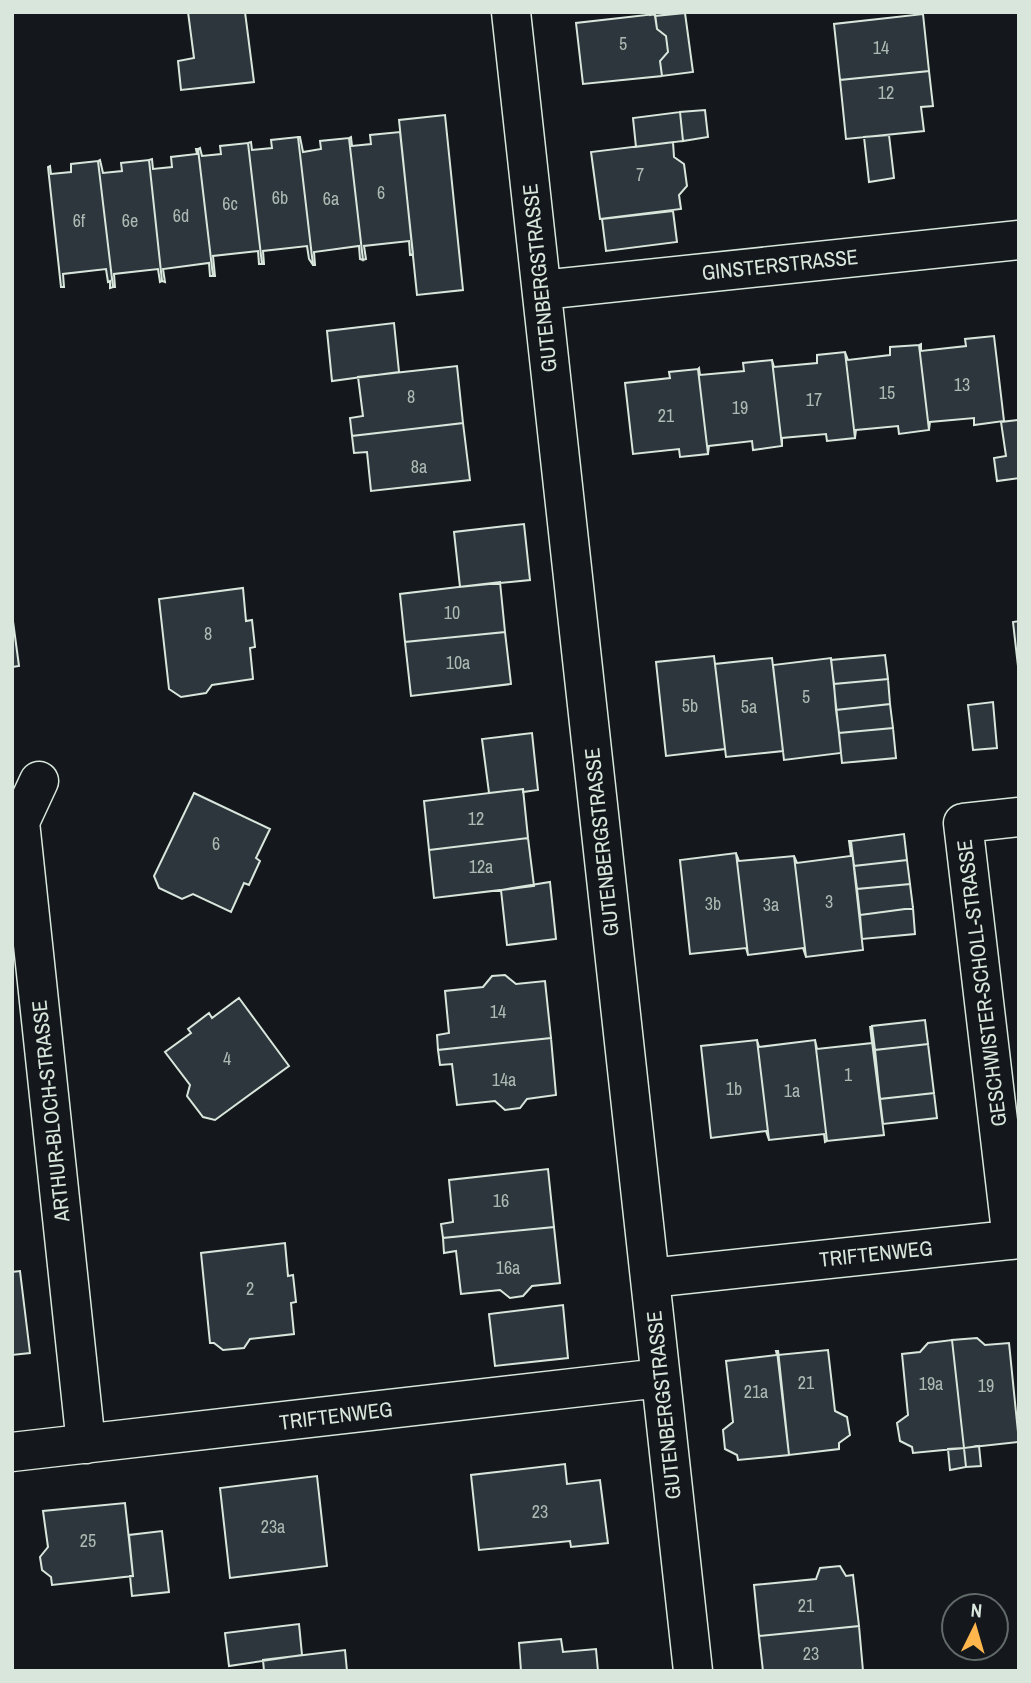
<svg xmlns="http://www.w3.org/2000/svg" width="1031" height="1683" font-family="'Archivo Narrow',sans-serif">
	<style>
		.building { fill: #2c363c; stroke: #d8e6dc; stroke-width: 2 }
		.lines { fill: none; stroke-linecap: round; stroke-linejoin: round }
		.street-casing { stroke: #d8e6dc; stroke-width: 41 }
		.street { stroke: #14181c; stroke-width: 38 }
		.labels { text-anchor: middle; stroke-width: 5; stroke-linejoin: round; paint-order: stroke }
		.number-label { font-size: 18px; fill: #adbab4 }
		.street-label { font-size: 21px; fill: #d8e6dc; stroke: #14181c }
	</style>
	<rect width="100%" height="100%" fill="#14181c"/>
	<path class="building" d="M188,12H245L254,82L181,90L178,61L194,58Z
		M650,12H687L655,16V14L650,15Z
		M685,13L693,72L662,76L660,61L668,52L666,36L657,29L655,16Z
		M655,14L657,29L666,36L668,52L660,61L662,76L583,84L576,23Z
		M923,14L929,71L840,80L834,24Z
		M929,71L933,106L921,107L924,131L846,139L840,80Z
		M705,110L708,137L683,141L680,112Z
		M680,112L683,141L636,147L633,118Z
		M445,115L463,290L417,295L399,120Z
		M400,132L413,254L410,255L409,241L364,246L366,259L363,260L349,138L351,137L352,146L371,144L370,135Z
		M889,135L894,178L869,182L864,137Z
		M298,137L313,265L309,259L307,246L263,251L264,264H262L248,143L251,142L252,150L272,148L271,140Z
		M298,137H300L303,152L321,149L320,141L349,138L363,260L360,259L359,246L314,252L315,265H313Z
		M673,142L674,157L684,164L687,186L679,195L681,209L600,219L591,152Z
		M248,143L262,264H259L258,251L213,256L215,276H213L198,149L200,148L202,156L221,154L220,146Z
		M196,149H198L213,276H210L209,263L163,269L165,282L162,281L149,160L152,159L153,169L172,167L171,157L197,154Z
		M100,160L103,173L122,171L121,163L149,160L162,281L160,282L158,269L114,274L115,287H113L98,161Z
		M98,161L113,287L110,288V281L108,282L106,269L63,274L64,287H61L48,167L50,166L51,174L71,172V164Z
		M673,211L677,242L606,251L602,219Z
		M394,323L399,372L332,381L327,331Z
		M994,336L1004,421L974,425V418L930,422L929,430L919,345L921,344V351L966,346L965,339Z
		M919,345L929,430L899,434L898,426L856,430L855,438L845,352L848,360L890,355V347Z
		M845,352L855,438L827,441L826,434L782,438V446L772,360L774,367L817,363V355Z
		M772,360L782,446L753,450L752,441L709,446L708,454L698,369L699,368L700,375L744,371L743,363Z
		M457,366L463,423L352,436L350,418L363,416L358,377Z
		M698,369L708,454L680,457L679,449L633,454L625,383L670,378L669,372Z
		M1019,420V478L997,481L994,458L1006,456L1001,422Z
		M463,423L470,480L371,491L367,452L354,453L352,436Z
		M524,524L530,580L460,587L454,532Z
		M500,582L505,632L405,642L400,594Z
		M243,588L246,621L252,620L255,647L250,648L253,679L212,685L206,693L181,697L169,689L159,599Z
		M12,614L19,666L12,667Z
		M1019,621V675L1013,622Z
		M505,632L511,684L411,696L405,642Z
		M885,655L888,679L834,684L831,660Z
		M714,656L725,749L666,756L656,662Z
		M772,658L783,751L726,757L715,664Z
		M831,658L841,753L784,760L773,665Z
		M888,679L890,704L836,710L834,684Z
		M993,702L997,748L973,750L968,705Z
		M890,704L893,728L839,733L836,710Z
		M893,728L896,758L842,763L839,733Z
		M532,733L538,790L523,792V789L489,793L482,739Z
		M523,789L528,838L429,850L424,801Z
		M194,793L270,829L256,858L260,861L249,885L244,883L231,912L193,894L182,899L159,888L154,876Z
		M904,834L907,860L854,866L851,841Z
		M528,838L534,886L434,898L429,850Z
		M849,841H851L863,950L806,957L794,856L797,863L851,856Z
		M736,853L748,955L746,948L690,954L680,860Z
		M736,853L739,861L794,856L806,957L803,948L748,955Z
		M907,860L910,884L857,889L854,866Z
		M550,882L556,939L507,945L501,890Z
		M910,884L913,908L860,915L857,889Z
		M913,908L915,934L862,939L860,915Z
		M505,975L516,984L545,981L551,1038L438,1050L437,1035L449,1033L445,991L483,987L492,976Z
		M239,998L289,1066L215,1120L203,1117L187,1096L190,1085L165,1052L191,1033L188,1029L209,1013L212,1018Z
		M925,1020L928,1044L875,1050L872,1026Z
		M870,1026L884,1135L827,1141L815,1040L817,1049L872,1043Z
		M551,1038L556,1095L527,1099L520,1108L505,1110L495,1101L457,1105L452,1064L440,1065L438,1050Z
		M757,1040L769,1140L766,1131L711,1138L701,1046Z
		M757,1040L759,1047L815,1040L827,1141L825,1142L824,1134L769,1140Z
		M928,1044L934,1093L880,1099L875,1050Z
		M934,1093L937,1118L883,1124L880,1099Z
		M548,1169L554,1227L443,1238L441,1224L453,1222L449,1180Z
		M554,1227L560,1283L532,1286L523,1296L510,1298L500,1290L461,1294L456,1251L444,1253L443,1238Z
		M285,1243L288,1276L293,1275L296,1302L291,1303L294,1334L250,1339L244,1348L223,1350L214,1343H210L201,1253Z
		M20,1271L30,1353L12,1355V1272Z
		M563,1305L568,1358L495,1366L489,1314Z
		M977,1338L985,1345L1009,1343L1019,1442L964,1448L952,1340Z
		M952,1340L964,1448L913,1453L912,1447L900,1441L897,1423L908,1415L902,1354L920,1352L928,1343Z
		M778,1350V1355L828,1350L835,1411L847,1417L850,1435L839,1443V1449L789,1455Z
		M776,1351H777L789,1455L738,1460L737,1455L725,1449L723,1430L733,1422L726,1361L777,1355Z
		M979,1446L981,1466L966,1467L964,1448Z
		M964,1448L966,1467L950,1470L948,1449Z
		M565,1464L567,1484L600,1480L608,1543L571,1547L570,1541L479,1550L471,1475Z
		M317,1476L327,1566L230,1578L220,1488Z
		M125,1503L133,1576L52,1585L51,1577L42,1570L40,1557L48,1547L43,1511Z
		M162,1531L169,1592L132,1596L130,1576H133L129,1535Z
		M840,1566L846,1576L853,1575L859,1626L759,1636L754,1585L816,1579L820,1568Z
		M299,1624L302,1655L229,1666L225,1633Z
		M859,1626L863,1671H763L759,1636Z
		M561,1639L563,1652L596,1649L598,1671H521L519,1643Z
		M345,1650L347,1671H264L263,1660Z"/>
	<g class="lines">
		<g class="street-casing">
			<path id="street" d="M511,12L693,1671
				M542,290L1019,240
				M39,781L20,822L86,1444
				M1012,1240L963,823L1019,817
				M650,1278L1019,1239
				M12,1452L660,1378"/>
		</g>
		<use href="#street" class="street"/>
	</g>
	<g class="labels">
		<g class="number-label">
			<text x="623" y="50">5</text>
			<text x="881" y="54">14</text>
			<text x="886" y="99">12</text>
			<text x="640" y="181">7</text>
			<text x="381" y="199">6</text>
			<text x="280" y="204">6b</text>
			<text x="331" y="205">6a</text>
			<text x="230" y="210">6c</text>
			<text x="181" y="222">6d</text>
			<text x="79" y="227">6f</text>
			<text x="130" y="227">6e</text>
			<text x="962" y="391">13</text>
			<text x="887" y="399">15</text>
			<text x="411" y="403">8</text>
			<text x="814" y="406">17</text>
			<text x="740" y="414">19</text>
			<text x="666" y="422">21</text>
			<text x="419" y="473">8a</text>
			<text x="452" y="619">10</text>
			<text x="208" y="640">8</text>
			<text x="458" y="669">10a</text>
			<text x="806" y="703">5</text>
			<text x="690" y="712">5b</text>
			<text x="749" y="713">5a</text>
			<text x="476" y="825">12</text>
			<text x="216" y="850">6</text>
			<text x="481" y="873">12a</text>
			<text x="829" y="908">3</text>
			<text x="713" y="910">3b</text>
			<text x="771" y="911">3a</text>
			<text x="498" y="1018">14</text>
			<text x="227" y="1065">4</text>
			<text x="848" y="1081">1</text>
			<text x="504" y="1086">14a</text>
			<text x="734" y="1095">1b</text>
			<text x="792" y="1097">1a</text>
			<text x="501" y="1207">16</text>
			<text x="508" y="1274">16a</text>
			<text x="250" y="1295">2</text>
			<text x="806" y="1389">21</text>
			<text x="931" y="1390">19a</text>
			<text x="986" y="1392">19</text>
			<text x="756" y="1398">21a</text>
			<text x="540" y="1518">23</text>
			<text x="273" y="1533">23a</text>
			<text x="88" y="1547">25</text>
			<text x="806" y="1612">21</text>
			<text x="811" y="1660">23</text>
		</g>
		<g class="street-label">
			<text transform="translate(780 265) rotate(-6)" y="7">GINSTERSTRASSE</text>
			<text transform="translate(540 278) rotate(-96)" y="7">GUTENBERGSTRASSE</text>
			<text transform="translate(602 842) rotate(-96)" y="7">GUTENBERGSTRASSE</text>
			<text transform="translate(982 983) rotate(-97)" y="7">GESCHWISTER-SCHOLL-STRASSE</text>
			<text transform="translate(51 1111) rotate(-96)" y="7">ARTHUR-BLOCH-STRASSE</text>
			<text transform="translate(876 1254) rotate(-6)" y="7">TRIFTENWEG</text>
			<text transform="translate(664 1405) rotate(-96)" y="7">GUTENBERGSTRASSE</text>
			<text transform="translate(336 1416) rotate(-7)" y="7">TRIFTENWEG</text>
		</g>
	</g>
	<rect width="1031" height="1683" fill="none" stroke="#d8e6dc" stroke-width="28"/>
	<g transform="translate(975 1627) rotate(5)"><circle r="33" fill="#14181c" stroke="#626a69" stroke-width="2"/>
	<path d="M0-5L12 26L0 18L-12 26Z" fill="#ffb74d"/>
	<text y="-10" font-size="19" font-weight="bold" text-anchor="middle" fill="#d8e6dc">N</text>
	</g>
</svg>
